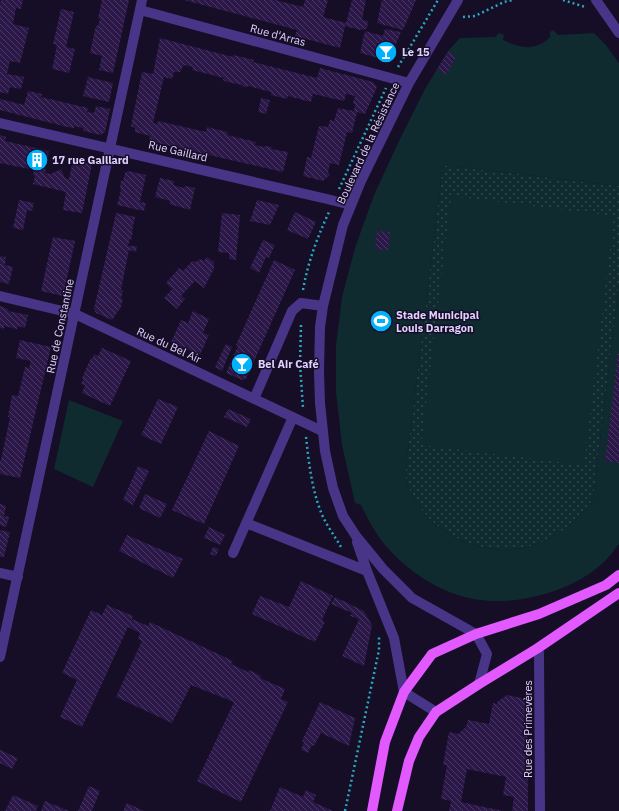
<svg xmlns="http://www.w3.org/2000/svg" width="619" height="811" font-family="'IBM Plex Sans',sans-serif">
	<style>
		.grass { fill: url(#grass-dots) }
		.park { fill: #102b30 }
		.building { fill: url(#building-back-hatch) }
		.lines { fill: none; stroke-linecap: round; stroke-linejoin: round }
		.path { stroke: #27aabe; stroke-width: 2.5; stroke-dasharray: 2 3; stroke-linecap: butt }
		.minor { stroke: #483588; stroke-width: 10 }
		.major { stroke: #e159ff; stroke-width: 10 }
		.labels { text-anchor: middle; stroke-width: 3; stroke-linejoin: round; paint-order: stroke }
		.street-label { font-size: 11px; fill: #e0d2ff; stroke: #160d26 }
		.poi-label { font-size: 11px; font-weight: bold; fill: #e0d2ff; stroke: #160d26; text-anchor: start }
	</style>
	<defs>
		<pattern id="grass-dots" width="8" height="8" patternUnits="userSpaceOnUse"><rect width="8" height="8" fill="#102b30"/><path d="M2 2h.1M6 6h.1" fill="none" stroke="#32494f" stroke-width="1.8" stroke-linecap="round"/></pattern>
		<pattern id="building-back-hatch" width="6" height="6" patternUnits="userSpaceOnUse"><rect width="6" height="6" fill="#2b1848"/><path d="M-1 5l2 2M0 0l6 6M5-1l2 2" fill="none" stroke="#493963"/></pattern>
	</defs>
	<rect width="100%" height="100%" fill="#160d26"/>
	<path class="grass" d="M443,165L619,186V284L593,499C578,521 558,538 531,546C480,561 415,528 405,474Z"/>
	<path class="park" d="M553,30L558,35L594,33L606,45L619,63V186L443,165L405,474C415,528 480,561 531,546C558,538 578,521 593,499L619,284V544C614,550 610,556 605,561C575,591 516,607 474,599C440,593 407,571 385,545C375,533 368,519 361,505L355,503L342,445L336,392V346L342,297L355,248L374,195L399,141L425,89L448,51L460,38L495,37L499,33L504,35L503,40C520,48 535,52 550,37V32Z
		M451,196L614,216L584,465L421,445Z
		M69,400L123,421L93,487L54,469Z"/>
	<path class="building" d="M1,0H23L21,9L16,8L13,24L29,28L20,63L10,61L7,74L24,77L21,89L10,87L8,94L0,92V5Z
		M102,0H129L113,73L99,70L102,56L90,53L96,25L98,26L100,19L98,18Z
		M184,0H275L303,7L305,0H328L323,17L346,23L352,0H366L362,20L368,21L367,29L360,30L345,26L340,48L295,36L297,30Z
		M382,0H416L403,30L377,23Z
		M61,9L74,12L66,47L75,49L69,73L52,69L57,45L53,44Z
		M385,29L401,32L391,56L385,60L360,53L365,31L383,36Z
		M160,38L229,56L233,57V55L254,60L253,62L317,78L320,68L373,82L377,87L365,114L357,112L352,133L347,132L339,165L330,163L328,172L330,175L323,181L303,176L307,157L311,158L319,126L328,127L330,120L334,121L338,108L354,111L355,104L353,103L355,96L346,94L344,101L313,94L311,102L288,96L287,99L271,95V92L248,86L247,87H243L242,85L227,82L223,80L224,78L192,70L193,67L184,65L180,72H174L172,79L164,77L153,123L157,124L158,121L206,132L207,127L228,132L227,135L256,142L255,145L264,147L265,146L272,147L271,149L288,152L283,172L222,158L149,141L150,136L135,132V128L131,126L142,72L153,74Z
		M448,52L456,57L446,75L437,69Z
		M88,77L113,83L109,102L83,96Z
		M28,91L42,94L41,97L88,108L87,112L94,113L96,106L110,109L105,132L101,135L83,131V128L74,126V128L67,127L0,110V99L24,105Z
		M261,98L270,100L266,114L258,112Z
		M0,135L6,137L5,141L49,151L45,173L51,174L61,169L65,178L69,179L73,160L92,164L82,213L63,210L66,192L33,184L35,176L33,175L34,170L0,163Z
		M128,171L146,175L140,202L146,203L144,211L117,205L121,190L120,187L121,181H123L125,173Z
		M160,178L174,181L173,185L184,188L185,186L195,188L190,210L169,204L170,201L155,197Z
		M19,200L34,203L32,211L27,210L23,230L13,228Z
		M257,200L279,205L270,225L250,221Z
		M295,212L316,222L308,239L287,230Z
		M116,213L135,217L132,231H133L131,240L130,239L128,246H137L136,252L129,250L121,290L123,291L121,298L123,299L121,307L112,320L96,313L94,309Z
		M222,213L240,215L236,260L229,259V253L218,252Z
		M377,231L390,232L388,250L375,249Z
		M53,237L75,241L63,296L41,291Z
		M263,240L275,245L269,258L266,257L259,273L250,268Z
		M0,256L6,257L5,265L13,267L9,284L0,282Z
		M207,257L214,262V269L204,288L195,281L181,296L185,299L177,309L164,298L172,289L166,283L179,268L183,271L192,261L195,262L201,259L204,261Z
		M274,260L295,270L246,379L242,380L226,373L238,346L236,345Z
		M0,306L8,309V311L28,315L25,328L18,326L17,329L4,326V329L0,328Z
		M193,311L209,319L203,333L209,335L200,355L171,342L181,320L188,323Z
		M20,340L51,347L20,478L0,474V460H1L10,417H8L12,395L18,396L25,367L29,368L31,361L16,358Z
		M226,344L232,347L222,371L215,367Z
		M102,348L131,361L110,406L82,393L85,385L81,384L83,380L82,378L91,358H93L94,354L98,356Z
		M618,354H619V463L605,461Z
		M158,399L178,407L161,444L141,435Z
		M228,409L251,419L247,427L224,417Z
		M209,431L239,446L204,524L172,510Z
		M138,466L149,471L133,505L123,500Z
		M145,494L167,504L160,518L139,508Z
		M0,504L6,506L4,516L9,517L6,527L0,525Z
		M209,527L225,535L220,545L204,538Z
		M0,530L10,532L4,557H0Z
		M127,535L183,559L173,578L119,551Z
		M213,547L219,549L216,556L210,554Z
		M301,581L333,596L322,620L325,622L315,642L252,614L260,596L289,607Z
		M335,597L364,611L372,625L364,666L342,656L359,619L350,616L352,613L331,604Z
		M107,605L133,616L132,619L148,626L150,622L233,661L231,664L248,672L249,670L261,676L260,678L285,689L281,699L288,702L241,802L197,781L234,702L191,685L172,723L116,697L142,641L138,639L140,633L128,627L82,727L60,717L77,680L62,673L91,610L102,615Z
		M507,695L527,699L528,811H512L514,797L503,795L506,777L467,769L461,802L503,811H449L451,801L441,799L447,765H443L449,732L458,734L466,727L468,720L489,724L493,703L497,704V702Z
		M320,702L355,718L349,746L321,733L314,746L312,745L308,753L301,750L304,742L302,741Z
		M0,750L18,758L12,769L0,763Z
		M89,786L100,791L92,811H78Z
		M280,787L303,797L306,790L316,795L313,802L333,811H270Z
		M13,795L38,806L36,811H5Z
		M45,801L69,811H41Z
		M127,803L144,811H123Z"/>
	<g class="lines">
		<path class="path" d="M563,0L585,7
			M463,17L475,16L504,2L513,0
			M398,67L438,0
			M339,189L386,88
			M303,290C308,262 317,238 329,212
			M301,325L300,364L303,408
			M306,437C309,464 312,492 323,517C328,527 335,537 341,547
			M345,811L379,650V637"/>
		<path class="minor" d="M458,0L409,83L361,181L343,225L323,306L320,327L319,371L320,403L325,451L333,488L343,516L356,536L383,569L412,598L476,634L487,654L479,684
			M596,0L619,33
			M140,10L409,83
			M0,123L327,199L351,205
			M0,296L75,314L322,431
			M254,399L292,311L301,303L323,306
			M246,523L367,571
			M357,542L367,571L394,638L404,692L436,712
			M233,553L293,417
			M0,573L18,577
			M538,648L539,653L540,811
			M0,657L142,0"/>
		<path class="major" d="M372,811L385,742L404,692L432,654L476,634L539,614L606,585L619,575
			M397,811L409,761L419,737L436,712L479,684L538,648L619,593"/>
	</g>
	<defs>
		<g id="bar-disc" transform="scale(1.15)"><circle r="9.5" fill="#00b2fd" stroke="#160d26"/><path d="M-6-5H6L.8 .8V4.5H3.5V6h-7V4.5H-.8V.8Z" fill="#fff"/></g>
		<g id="building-disc" transform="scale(1.15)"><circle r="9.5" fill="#00b2fd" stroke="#160d26"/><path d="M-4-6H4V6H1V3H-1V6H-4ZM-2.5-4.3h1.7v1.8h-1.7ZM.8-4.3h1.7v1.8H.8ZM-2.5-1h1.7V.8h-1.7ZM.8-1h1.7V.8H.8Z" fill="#fff"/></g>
		<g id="stadium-disc" transform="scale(1.15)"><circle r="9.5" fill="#00b2fd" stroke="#160d26"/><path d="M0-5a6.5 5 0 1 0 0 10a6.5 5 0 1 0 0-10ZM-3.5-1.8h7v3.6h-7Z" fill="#fff"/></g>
	</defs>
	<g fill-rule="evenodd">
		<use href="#bar-disc" x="386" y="52"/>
		<use href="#building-disc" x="37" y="160"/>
		<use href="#stadium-disc" x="381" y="321"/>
		<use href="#bar-disc" x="242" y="364"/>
	</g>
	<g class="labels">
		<g class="street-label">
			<text transform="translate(278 35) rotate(15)" y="4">Rue d'Arras</text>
			<text transform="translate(368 143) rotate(-65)" y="4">Boulevard de la Résistance</text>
			<text transform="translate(178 151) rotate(13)" y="4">Rue Gaillard</text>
			<text transform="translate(60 326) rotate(-78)" y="4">Rue de Constantine</text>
			<text transform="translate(169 345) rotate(25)" y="4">Rue du Bel Air</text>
			<text transform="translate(528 729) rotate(-90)" y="4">Rue des Primevères</text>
		</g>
		<g class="poi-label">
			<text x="402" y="56">Le 15</text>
			<text x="52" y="164">17 rue Gaillard</text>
			<text x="396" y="319">Stade Municipal<tspan x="396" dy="13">Louis Darragon</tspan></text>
			<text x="258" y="368">Bel Air Café</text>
		</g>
	</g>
</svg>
